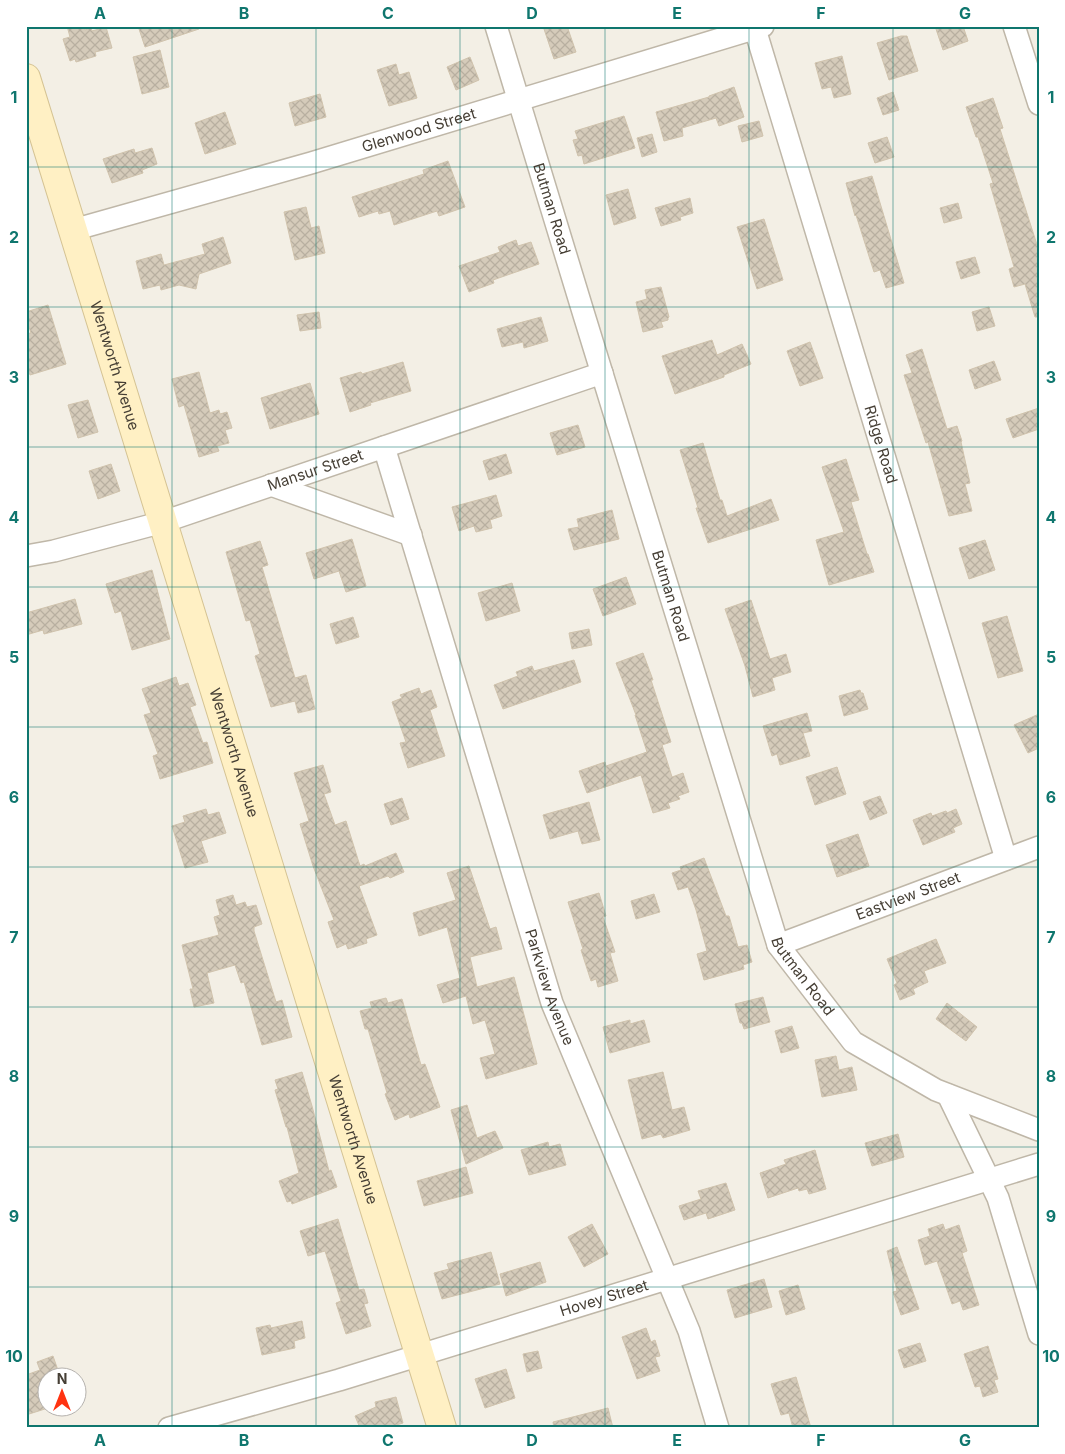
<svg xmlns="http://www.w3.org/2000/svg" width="1065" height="1454" font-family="Inter,sans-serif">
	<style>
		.building { fill: url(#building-cross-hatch); stroke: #d0c3ad }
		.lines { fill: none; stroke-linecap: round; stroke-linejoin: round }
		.street-casing { stroke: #bfb7a8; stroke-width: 24 }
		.secondary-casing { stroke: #d5c393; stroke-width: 30 }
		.street { stroke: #fff; stroke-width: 21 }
		.secondary { stroke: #fff0c4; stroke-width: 28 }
		.grid { fill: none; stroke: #0f766e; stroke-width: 1; stroke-opacity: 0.55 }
		.labels { text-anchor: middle; stroke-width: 4.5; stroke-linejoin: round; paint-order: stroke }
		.street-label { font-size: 15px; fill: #463f35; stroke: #fff }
		.neatline { fill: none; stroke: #0f766e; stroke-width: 2 }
		.grid-label { font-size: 16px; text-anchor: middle; font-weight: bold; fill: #0f766e }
	</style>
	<defs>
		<pattern id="building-cross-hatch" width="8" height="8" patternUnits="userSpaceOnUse" patternTransform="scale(1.25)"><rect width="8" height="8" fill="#d5cbba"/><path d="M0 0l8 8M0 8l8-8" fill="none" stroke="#b8afa0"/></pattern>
	</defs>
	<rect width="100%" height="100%" fill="#f3efe5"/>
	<path class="building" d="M67,26H84L85,30L91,28L92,31L106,27L112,48L95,52L96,56L76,62L75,59L70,61L63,39L70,37Z
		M138,26H198L199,29L145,47Z
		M543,26H567L576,52L554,59Z
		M935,26H963L968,41L943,50Z
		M901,36H907L918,71L889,80L877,43Z
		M160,50L169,87L142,94L133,57Z
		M842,56L851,94L834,98L831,87L822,89L815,63Z
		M470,57L479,80L456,90L447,67Z
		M396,64L399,75L409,72L417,98L389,106L377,70Z
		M734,87L744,117L719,126L716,118L682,128L683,136L664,141L656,112L709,97V96Z
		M893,92L899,110L883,115L877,98Z
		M320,94L326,117L295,126L289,103Z
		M993,98L1003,128L1000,129L1039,251V317H1035L1025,284L1014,287L1009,269L1014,267L990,184L993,183L978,137H976L966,107Z
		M225,112L236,144L205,154L195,123Z
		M624,116L635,148L584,164L582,155L578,156L573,140L578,139L575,131Z
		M759,121L763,136L742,142L738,126Z
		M652,134L657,152L642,157L637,138Z
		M887,137L894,157L875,163L868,143Z
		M152,148L157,164L142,170L143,173L112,183L103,159L134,149L135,153Z
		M448,161L465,207L439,216L437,211L394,225L390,211L379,214L378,211L359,217L352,197L424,174L423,170Z
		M872,176L904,283L886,288L880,270L874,272L856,215L855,216L846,183Z
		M628,189L636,218L614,225L606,195Z
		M690,198L693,213L680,217L681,220L661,226L655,208Z
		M958,203L962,218L944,223L940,208Z
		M306,207L311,228L319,226L325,253L295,260L284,212Z
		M764,219L783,280L757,289L737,227Z
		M223,237L231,263L199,274L196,289L179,285L161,290L160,285L143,289L136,261L161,254L164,265L205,254L202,244Z
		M516,240L518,246L531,242L539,264L493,280L494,283L469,292L459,266L500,252L498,247Z
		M975,257L980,273L961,279L956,262Z
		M661,287L669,317L668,318V320L661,322L663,327L643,332L636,302L647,299L645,290Z
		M48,305L66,364L30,375L26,361V334L31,333L26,318V312Z
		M989,307L995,326L977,331L972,312Z
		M319,312L321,328L300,331L297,315Z
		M541,317L548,341L524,348L523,342L502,347L497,329Z
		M712,340L717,355L742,344L751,364L724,375V377L675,394L662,356Z
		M810,342L823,378L800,386L787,351Z
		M922,349L947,429L957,426L962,441L961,442L970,483L965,484L972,511L949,516L928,442L926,443L904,375L912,373L906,355Z
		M994,361L1001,380L975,389L969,370Z
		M403,362L411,391L370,403L371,405L350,412L340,378L361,372L362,374Z
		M199,372L210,413L219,410L220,414L227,412L232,428L225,430L229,443L217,446L219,451L199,457L184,405L179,407L172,379Z
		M310,383L319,414L270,429L261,398Z
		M88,400L98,432L78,438L68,405Z
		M1039,408V429L1013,438L1006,419Z
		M578,425L585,447L557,455L550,433Z
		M703,443L720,500H722L727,516L771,499L779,520L708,543L696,508H698L680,450Z
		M506,454L512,473L489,480L483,461Z
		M846,459L859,500L851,502L867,554H868L874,572L829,585L816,540L844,532L822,467Z
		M111,464L120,491L98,499L89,471Z
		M496,495L502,516L490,520L492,528L476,532L474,526L459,531L452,507Z
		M612,510L619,539L574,550L568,529L579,527L577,519Z
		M352,539L366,586L346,592L339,571L314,579L306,553Z
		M985,540L995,570L969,579L959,548Z
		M260,541L268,565L262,567L295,678L306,675L315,709L298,713L295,701L271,707L255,656L260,654L250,620L246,621L226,552Z
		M152,570L170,639L132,650L121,611L115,613L106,584Z
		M626,577L636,604L603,616L593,589Z
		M512,583L520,611L486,621L478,593Z
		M75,599L82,624L44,634L43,630L26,635V613Z
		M751,600L770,659L786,654L791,672L772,678L775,690L753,697L745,666L725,609Z
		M1007,616L1023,671L998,678L982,623Z
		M353,617L359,637L336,644L330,624Z
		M589,629L592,645L572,649L569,633Z
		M643,653L653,680H651L671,742L662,745L672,777L683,773L689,792L678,796L680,799L668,803L670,808L653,813L641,775L587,793L579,771L605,762L606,766L647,752L635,715H636L616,663Z
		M574,660L581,682L503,709L494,685L518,676L516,672L532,666L534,671Z
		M176,677L179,686L188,683L196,705L190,707L203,743L207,742L213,763L160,779L153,756L158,754L144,715L151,713L142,689Z
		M419,688L421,694L431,690L437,707L430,710L445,756L408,768L400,743L406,742L392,702L402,698L400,695Z
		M860,690L861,693H863L868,709L844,716L839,696Z
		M807,713L812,731L803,733L810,756L780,765L777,754L772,756L763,726Z
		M1039,714V748L1028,753L1014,725Z
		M323,765L331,792L324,794L335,825L346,821L360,866L364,864L365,866L396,853L404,872L390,878L388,876L359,886L377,935L366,939L367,943L348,949L346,944L337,948L328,922L334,920L313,866L300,824L309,821L294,773Z
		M837,767L846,794L815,805L806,777Z
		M880,796L887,813L870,820L863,802Z
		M402,798L409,819L391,825L384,804Z
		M589,802L600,840L582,844L578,831L550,839L543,815Z
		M206,809L208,815L219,812L226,833L201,841L208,862L185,868L172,826L185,822L183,816Z
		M956,809L962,824L953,828L955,832L923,845L913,820L931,813L932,816L946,811L947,813Z
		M858,834L869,866L837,877L826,845Z
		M704,858L726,916H729L738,947L747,945L752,962L743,965L744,969L704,980L697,954L707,951L696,910L688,887L678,890L672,873L681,870L680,867Z
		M469,866L490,929L496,927L502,949L470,957L477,987L514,977L537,1064L486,1079L480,1058L495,1054L485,1020L473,1024L466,996L443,1003L437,985L460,978L447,927L419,936L413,913L456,900L447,873Z
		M599,893L606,916L603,917L615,952L610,953L618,981L598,987L596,979L591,981L581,950L583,949L568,902Z
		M654,894L660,912L636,919L631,901Z
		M233,895L236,905L245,902L247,907L256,905L262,924L254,927V931L276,1002L282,1000L292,1037L262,1045L244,982L241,983L235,965L207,973L214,1003L194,1007L190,989H193L182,945L219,935L214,917L220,915L216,900Z
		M936,939L946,963L924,971L928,982L913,989L915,994L900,1000L894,985L897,983L887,959Z
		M763,997L770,1022L744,1029L742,1023H740L735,1004Z
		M386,998L388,1003L402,999L421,1065L425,1064L440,1107L410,1118L409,1114L395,1120L385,1094L387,1093L368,1029H365L360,1011L372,1008L370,1002Z
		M947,1003L977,1027L966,1041L936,1019Z
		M630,1020V1024L644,1020L650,1042L610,1053L603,1027Z
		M792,1026L799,1048L781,1053L775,1031Z
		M836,1056L839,1070L852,1067L857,1090L822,1097L815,1060Z
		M302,1072L312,1106L329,1171L331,1170L337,1187L292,1204L291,1201L287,1202L279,1181L299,1173L287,1127H286L275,1090L278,1089L275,1080Z
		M663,1072L672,1110L684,1107L690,1130L663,1138L661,1134L642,1139L628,1080Z
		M467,1105L477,1138L495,1131L503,1148L466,1164L451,1110Z
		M898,1134L904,1157L872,1166L865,1143Z
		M548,1142L549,1147L560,1144L566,1165L529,1175L521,1150Z
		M815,1150L826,1189L809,1194L807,1189L799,1191L798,1188L768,1198L760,1173L786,1164L784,1160Z
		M466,1167L473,1193L424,1206L417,1181Z
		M726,1183L735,1210L708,1219L706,1213L684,1220L679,1206L701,1199L698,1191Z
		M338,1219L359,1290L364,1289L368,1303L364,1304L371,1326L346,1334L336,1303L341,1301L325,1251L308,1256L300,1231Z
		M592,1224L608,1254L584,1267L568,1237Z
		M943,1224L945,1230L959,1225L967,1251L962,1253L979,1305L963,1310L960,1301L952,1304L937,1261L925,1265L918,1240L930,1236L928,1229Z
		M897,1247L919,1309L901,1315L893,1292L897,1291L887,1251Z
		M491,1252L500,1284L442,1299L434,1273L449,1269L447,1264Z
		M540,1262L546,1282L506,1296L500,1274Z
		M764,1279L772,1307L735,1318L727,1290Z
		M798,1285L805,1309L786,1315L779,1291Z
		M302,1321L305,1338L294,1341L295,1348L262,1355L256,1328L270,1325L271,1328Z
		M646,1328L651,1342L655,1340L660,1356L655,1357L660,1371L637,1379L622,1337Z
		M920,1343L926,1361L904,1368L898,1350Z
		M988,1346L998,1379L994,1380L998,1392L983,1397L980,1386L975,1387L964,1354Z
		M538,1351L542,1368L527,1372L523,1354Z
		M53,1356L60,1376H48V1408L26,1415V1375L40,1370L37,1362Z
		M506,1369L515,1398L485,1408L475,1379Z
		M796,1377L811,1428H793L789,1413L781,1415L771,1384Z
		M396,1397L403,1423L386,1428H360L355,1416L376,1407L375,1402Z
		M608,1408L613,1428H554L553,1422Z"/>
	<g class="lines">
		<g class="street-casing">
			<g id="street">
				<path id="s1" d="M496,26L584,315L778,945L853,1042L936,1090L1039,1130"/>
				<path d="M1014,26L1039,104"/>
				<path id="s2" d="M755,29L1006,859"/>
				<path id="s3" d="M73,230L311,163L763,26"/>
				<path id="s4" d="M384,447L552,1003L689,1331L718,1428"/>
				<path d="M271,485L411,535"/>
				<path id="s5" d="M26,556L54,551L163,522L602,373"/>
				<path id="s6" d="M778,945L1039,847"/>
				<path d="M948,1095L998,1198L1039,1334"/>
				<path id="s7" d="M169,1428L339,1380L1039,1164"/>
			</g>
		</g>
		<g class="secondary-casing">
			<g id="secondary">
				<path id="s8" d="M26,78L442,1428"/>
			</g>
		</g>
		<use href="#street" class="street"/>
		<use href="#secondary" class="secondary"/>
	</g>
	<path class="grid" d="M172,26V1428M316,26V1428M460,26V1428M605,26V1428M749,26V1428M893,26V1428M26,167H1039M26,307H1039M26,447H1039M26,587H1039M26,727H1039M26,867H1039M26,1007H1039M26,1147H1039M26,1287H1039"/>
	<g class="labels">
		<g class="street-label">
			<text dy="5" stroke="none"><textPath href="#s3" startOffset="360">Glenwood Street</textPath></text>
			<text dy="5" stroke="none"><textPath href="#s1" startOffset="191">Butman Road</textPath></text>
			<text dy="5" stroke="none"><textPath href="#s8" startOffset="301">Wentworth Avenue</textPath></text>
			<text dy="5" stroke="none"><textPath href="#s2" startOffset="434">Ridge Road</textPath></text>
			<text dy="5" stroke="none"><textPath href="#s5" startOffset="302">Mansur Street</textPath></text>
			<text dy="5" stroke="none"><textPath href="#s1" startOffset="596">Butman Road</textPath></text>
			<text dy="5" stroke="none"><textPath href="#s8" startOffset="706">Wentworth Avenue</textPath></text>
			<text dy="5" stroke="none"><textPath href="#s6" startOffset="139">Eastview Street</textPath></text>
			<text dy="5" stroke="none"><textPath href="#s1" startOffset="1001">Butman Road</textPath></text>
			<text dy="5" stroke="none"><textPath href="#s4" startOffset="565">Parkview Avenue</textPath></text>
			<text dy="5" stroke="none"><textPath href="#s8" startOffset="1111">Wentworth Avenue</textPath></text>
			<text dy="5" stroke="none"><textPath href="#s7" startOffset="454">Hovey Street</textPath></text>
		</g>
	</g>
	<rect width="1065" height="1454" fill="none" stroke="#ffffff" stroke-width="55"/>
	<g transform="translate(62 1392)"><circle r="24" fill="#ffffff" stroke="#b5b2ae"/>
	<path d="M0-4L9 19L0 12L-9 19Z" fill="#ff3311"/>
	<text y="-8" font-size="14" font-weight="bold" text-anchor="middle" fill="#463f35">N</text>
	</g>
	<rect x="28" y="28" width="1010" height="1398" class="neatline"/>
	<g class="grid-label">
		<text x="100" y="19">A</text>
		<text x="244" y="19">B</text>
		<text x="388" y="19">C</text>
		<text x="532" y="19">D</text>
		<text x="677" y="19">E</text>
		<text x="821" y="19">F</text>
		<text x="965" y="19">G</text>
		<text x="14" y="103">1</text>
		<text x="1051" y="103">1</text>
		<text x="14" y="243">2</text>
		<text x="1051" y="243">2</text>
		<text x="14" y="383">3</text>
		<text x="1051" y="383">3</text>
		<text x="14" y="523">4</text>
		<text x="1051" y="523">4</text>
		<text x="14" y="663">5</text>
		<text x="1051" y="663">5</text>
		<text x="14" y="803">6</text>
		<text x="1051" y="803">6</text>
		<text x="14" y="943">7</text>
		<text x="1051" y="943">7</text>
		<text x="14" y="1082">8</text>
		<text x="1051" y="1082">8</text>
		<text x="14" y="1222">9</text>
		<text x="1051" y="1222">9</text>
		<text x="14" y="1362">10</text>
		<text x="1051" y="1362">10</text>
		<text x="100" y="1446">A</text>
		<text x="244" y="1446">B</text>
		<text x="388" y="1446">C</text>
		<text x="532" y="1446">D</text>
		<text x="677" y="1446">E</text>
		<text x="821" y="1446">F</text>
		<text x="965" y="1446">G</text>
	</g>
</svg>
